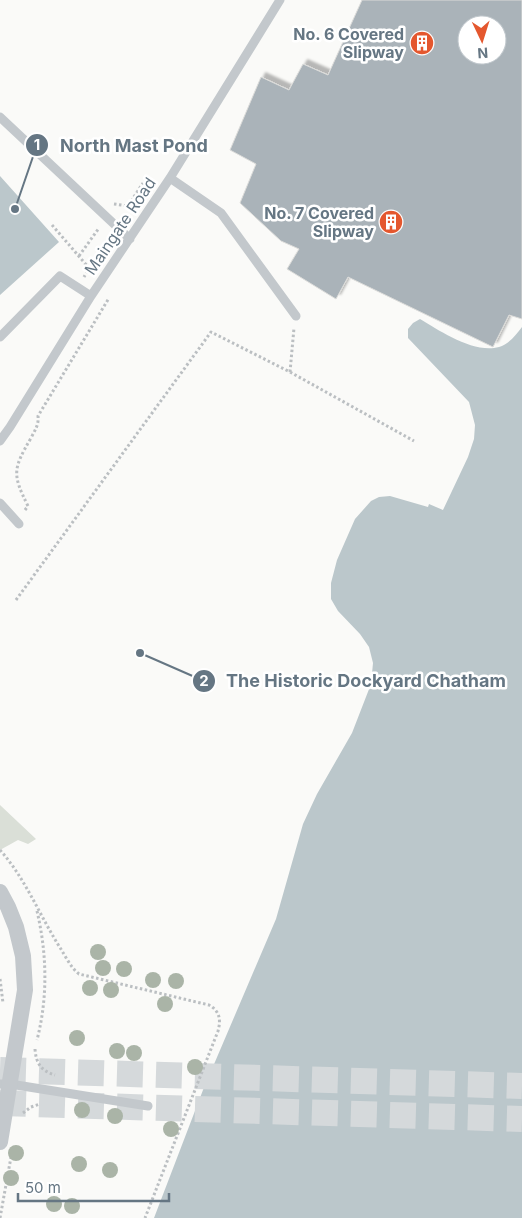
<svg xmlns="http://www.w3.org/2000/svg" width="522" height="1218" font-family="Inter,sans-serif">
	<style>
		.green { fill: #dadfd7 }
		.water { fill: #bbc7cb }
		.building { fill: #aab3b9; stroke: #dcdcda; fill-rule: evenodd; filter: url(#shadow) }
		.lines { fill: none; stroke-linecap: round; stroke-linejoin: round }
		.primary-tunnel { stroke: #d5d9db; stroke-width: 26; stroke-dasharray: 26 13; stroke-linecap: butt }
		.path { stroke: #bbbfc2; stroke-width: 3; stroke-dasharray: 2.5 2.5; stroke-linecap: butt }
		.lane { stroke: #c3c8cc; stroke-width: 9 }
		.street { stroke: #c3c8cc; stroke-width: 16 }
		.tree { fill: #aab4a7 }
		.labels { text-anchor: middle; stroke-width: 5; stroke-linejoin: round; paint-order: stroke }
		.poi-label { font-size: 16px; font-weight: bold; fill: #657683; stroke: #fff; text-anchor: end }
		.street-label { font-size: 16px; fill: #657683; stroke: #fff }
		.leader { fill: none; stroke: #657683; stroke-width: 2 }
		.callout-dot { fill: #657683; stroke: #fff; stroke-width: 2 }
		.mark-label { font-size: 15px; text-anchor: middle; font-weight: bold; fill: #fff }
		.callout-label { font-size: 18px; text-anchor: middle; font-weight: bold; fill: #657683; stroke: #fff; stroke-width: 5; stroke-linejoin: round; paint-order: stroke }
	</style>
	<defs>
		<filter id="shadow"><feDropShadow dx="4.5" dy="-4.5" stdDeviation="1" flood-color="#0004"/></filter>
	</defs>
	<rect width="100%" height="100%" fill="#fafaf8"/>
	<path class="green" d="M0,805L36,839L28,844L18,840L0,850Z"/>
	<path class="water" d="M0,176L59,242L0,295Z
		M420,319C440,331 474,354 499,347C509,344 516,335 522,327V1218H154L203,1090L276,919L303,824L317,794L352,733L371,684L373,663L369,647L360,634L338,611L331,599V583L337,560L355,519L371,501L379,497L390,496L428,507L429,504L443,510L468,457L474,439L475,425L469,402L408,338V329L413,323Z"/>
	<path class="building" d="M362,0H522V319L509,315L493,347L348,277L336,299L287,269L299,249L281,241L240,203L256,164L230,150L261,77L289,90L303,64L328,75ZM467,25H497V55H467Z"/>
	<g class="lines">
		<path class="primary-tunnel" d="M0,1070L522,1086
			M0,1103L522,1119"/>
		<path class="path" d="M114,204L128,206L143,183
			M52,225L89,268L84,277
			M79,256L99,228
			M290,372L294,328
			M25,510L28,506C12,474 13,469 31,438C35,430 39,425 38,416L109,298
			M16,600L211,332L290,372L414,441
			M0,850C25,878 39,914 59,946C65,955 70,967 79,974L209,1005C220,1011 221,1020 218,1031L145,1218
			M37,911C47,954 48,997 37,1040
			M0,979L3,1003
			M35,1049C36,1063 41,1071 55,1075
			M23,1113L31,1107L40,1104
			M0,1218L11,1157"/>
		<path class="lane" d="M0,117L130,239
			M170,178L221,213L296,316
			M0,337L60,276L91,296
			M0,441L10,427L91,296L170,178L280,0
			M0,503L19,524
			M0,1084H10L148,1106"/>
		<path class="street" d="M0,892L8,907L16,927L23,956L25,990L0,1142"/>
	</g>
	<g class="tree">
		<circle cx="98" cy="952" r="8"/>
		<circle cx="103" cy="968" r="8"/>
		<circle cx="124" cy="969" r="8"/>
		<circle cx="153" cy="980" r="8"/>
		<circle cx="176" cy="981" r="8"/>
		<circle cx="90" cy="988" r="8"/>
		<circle cx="111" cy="990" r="8"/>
		<circle cx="165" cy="1004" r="8"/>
		<circle cx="77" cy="1038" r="8"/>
		<circle cx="117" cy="1051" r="8"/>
		<circle cx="134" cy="1053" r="8"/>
		<circle cx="195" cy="1067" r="8"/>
		<circle cx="82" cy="1110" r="8"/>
		<circle cx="115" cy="1116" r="8"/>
		<circle cx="171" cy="1129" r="8"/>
		<circle cx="16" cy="1153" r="8"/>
		<circle cx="79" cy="1164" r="8"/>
		<circle cx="110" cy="1170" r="8"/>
		<circle cx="11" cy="1178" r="8"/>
		<circle cx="54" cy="1204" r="8"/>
		<circle cx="72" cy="1206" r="8"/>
	</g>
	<defs>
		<g id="building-disc" transform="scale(1.25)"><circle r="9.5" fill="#e4572e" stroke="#fff"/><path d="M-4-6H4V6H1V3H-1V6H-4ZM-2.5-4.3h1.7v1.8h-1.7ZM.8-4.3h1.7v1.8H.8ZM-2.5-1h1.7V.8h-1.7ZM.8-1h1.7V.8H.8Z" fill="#fff"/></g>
	</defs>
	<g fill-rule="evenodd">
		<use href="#building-disc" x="422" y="43"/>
		<use href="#building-disc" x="391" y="222"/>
	</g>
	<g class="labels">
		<g class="poi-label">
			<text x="404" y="40">No. 6 Covered<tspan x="404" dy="18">Slipway</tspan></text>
			<text x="374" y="219">No. 7 Covered<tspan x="374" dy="18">Slipway</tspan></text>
		</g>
		<g class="street-label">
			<text transform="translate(120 226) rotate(-56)" y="6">Maingate Road</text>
		</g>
	</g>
	<path class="leader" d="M15 209L37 145M140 653L204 681"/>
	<g class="callout-dot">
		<circle cx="15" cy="209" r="5"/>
		<circle cx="140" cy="653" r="5"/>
		<circle cx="37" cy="145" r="12"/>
		<circle cx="204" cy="681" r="12"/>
	</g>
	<g class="mark-label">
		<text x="37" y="150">1</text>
		<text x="204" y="686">2</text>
	</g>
	<g class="callout-label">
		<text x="134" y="152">North Mast Pond</text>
		<text x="366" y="687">The Historic Dockyard Chatham</text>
	</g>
	<g transform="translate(482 40) rotate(176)"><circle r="24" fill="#ffffff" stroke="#c1c8cd"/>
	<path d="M0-4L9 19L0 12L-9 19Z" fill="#e4572e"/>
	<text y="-8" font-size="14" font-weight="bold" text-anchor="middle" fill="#657683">N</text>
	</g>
	<path d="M18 1193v8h151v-8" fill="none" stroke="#657683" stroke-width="2.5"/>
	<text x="25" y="1193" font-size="15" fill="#657683" stroke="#ffffff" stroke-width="4" paint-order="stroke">50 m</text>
</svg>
